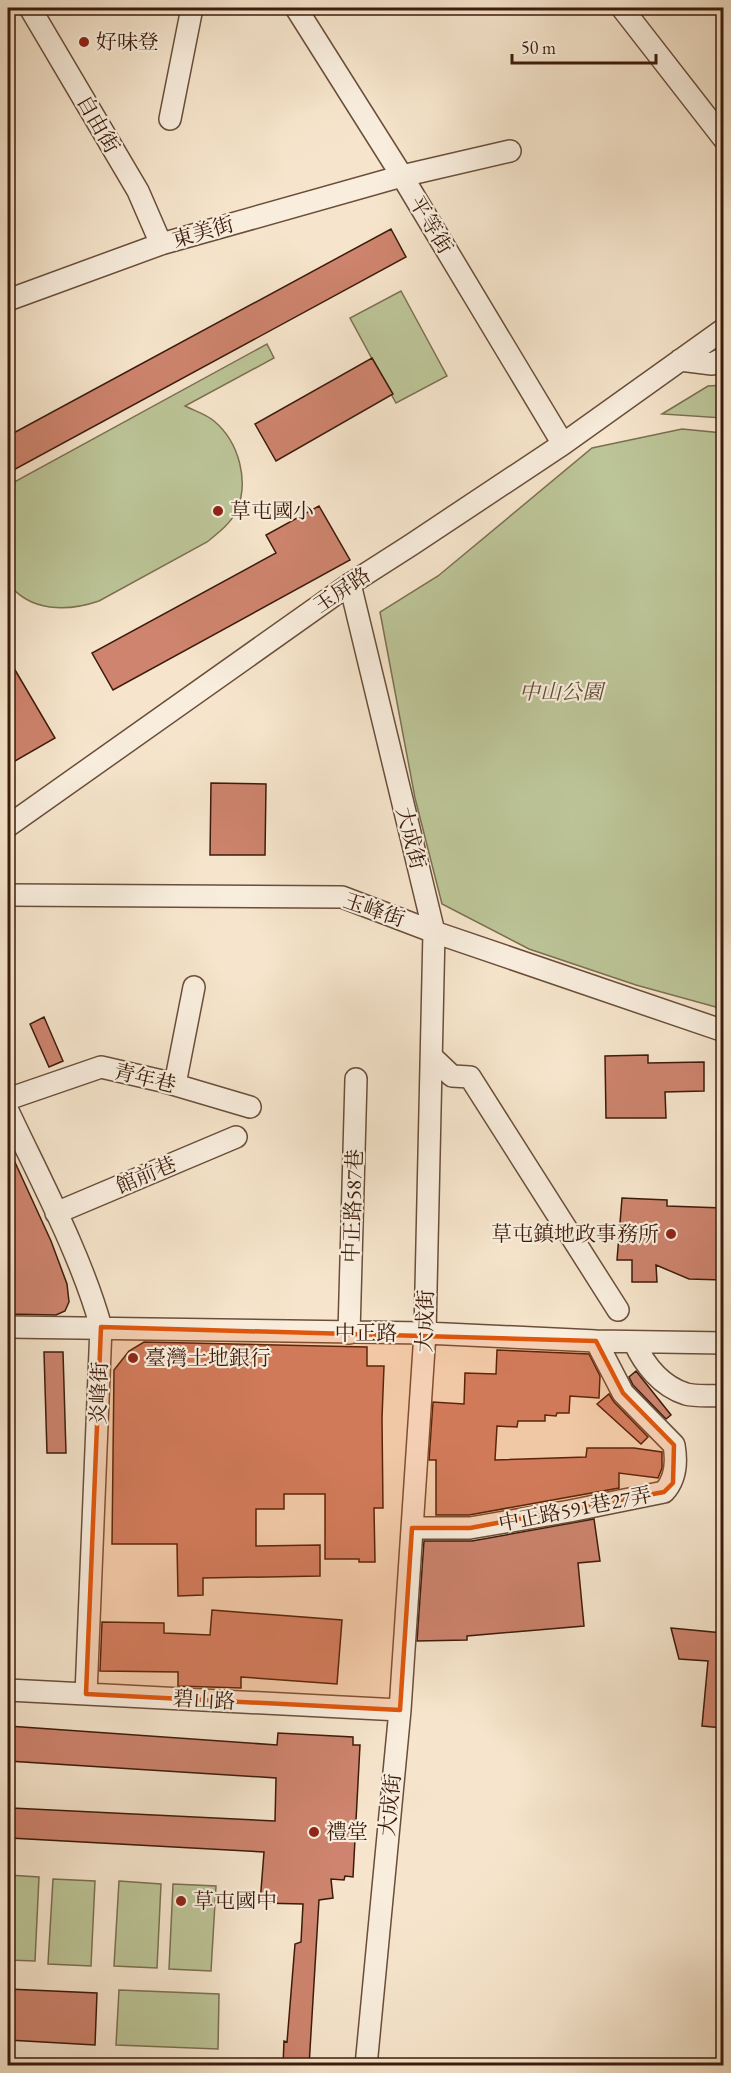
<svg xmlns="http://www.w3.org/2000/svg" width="731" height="2073" font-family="'EB Garamond','Noto Serif TC',serif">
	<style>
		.green { fill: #bcc598; stroke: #7c7051; stroke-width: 1.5 }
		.building { fill: #ce846e; stroke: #3c1b0a; stroke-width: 1.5 }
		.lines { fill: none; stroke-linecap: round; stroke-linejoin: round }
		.minor-casing { stroke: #6a4e3a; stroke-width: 24 }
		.minor { stroke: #f9eede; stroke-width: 21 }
		.marked { fill: #df560c; fill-opacity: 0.2; stroke: #df560c; stroke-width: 4.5; stroke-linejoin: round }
		.poi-dot { fill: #8f2418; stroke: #f9eede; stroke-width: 2 }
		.labels { text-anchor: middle; stroke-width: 4.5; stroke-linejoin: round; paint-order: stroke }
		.poi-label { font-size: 21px; fill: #3c1b0a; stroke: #f9eede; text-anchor: start }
		.street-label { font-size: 21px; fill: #3c1b0a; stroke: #f9eede }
		.park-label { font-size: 21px; font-style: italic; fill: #624e35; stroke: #f9eede }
	</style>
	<rect width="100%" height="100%" fill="#f6e5cc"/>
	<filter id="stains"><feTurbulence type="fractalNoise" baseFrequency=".00333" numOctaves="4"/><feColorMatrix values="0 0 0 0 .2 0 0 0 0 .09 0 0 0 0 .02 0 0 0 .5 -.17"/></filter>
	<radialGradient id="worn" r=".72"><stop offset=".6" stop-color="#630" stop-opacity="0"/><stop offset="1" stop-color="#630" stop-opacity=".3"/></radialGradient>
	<path class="green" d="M401,291L447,376L396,403L350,318Z
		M267,344L274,358L185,406C195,411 206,414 214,421C239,442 250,482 236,512C230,524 218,533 207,542L99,601C67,612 30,612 8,583V490L16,481Z
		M723,385V418L662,414L708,386Z
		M682,429L723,433V1009L636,985L529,949L442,904L415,798L380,612L438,576L592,448Z
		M8,1875L39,1877L35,1961L8,1960Z
		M53,1879L95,1881L91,1966L48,1964Z
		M119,1881L161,1884L157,1968L114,1966Z
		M173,1884L216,1886L211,1971L169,1969Z
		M119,1990L219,1994L218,2049L116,2045Z"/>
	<path class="building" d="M391,229L406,257L8,473V436Z
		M372,358L393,394L276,461L255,424Z
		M319,506L350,560L113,690L92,653L276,553L266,535Z
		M8,658L55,738L8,765Z
		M211,783L266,784L265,855H210Z
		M44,1017L63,1061L49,1067L30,1024Z
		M648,1055V1063L704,1062V1091L665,1092L666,1118H606L605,1056Z
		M8,1147L51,1241L67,1284L69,1302L65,1311L56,1315L8,1314Z
		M622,1198L667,1200V1206L723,1208V1280L689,1279L656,1265L657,1282H632V1260H617Z
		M144,1342L367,1347V1366H384L382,1418L383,1508H374L375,1562H359V1559H325V1494H284V1509H256V1546L320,1545V1576L203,1578V1595L178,1596L177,1544H112L114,1370L129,1351Z
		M497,1350L589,1354L600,1376L599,1398L570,1396L569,1413H557L556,1416L545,1415V1421H518L517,1427L497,1426L495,1460L586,1457L587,1448H634L662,1452V1468L658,1478L619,1473V1488L469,1515H436V1460H429L433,1402L464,1404L465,1373L496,1374Z
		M44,1352H63L66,1453H47Z
		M636,1371L671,1415L666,1419L633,1385L629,1377Z
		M609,1394L614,1402L648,1437L641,1444L597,1404Z
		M594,1519L600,1561L578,1563L584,1626L467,1636V1640L417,1641L424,1541H472Z
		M212,1610L342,1620L337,1684L241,1677V1688L178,1686V1672L100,1671L102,1622L164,1623V1633L210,1635Z
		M671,1628L723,1633V1728L702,1726L708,1661L679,1659Z
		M8,1726L277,1745L278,1733L353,1737V1745H360L353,1877L345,1876L344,1880L331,1879L333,1898L319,1900L309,2066H283L284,2041L287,2042L295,1944L301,1942L303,1904L260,1903L264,1852L10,1838L12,1808L275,1821L276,1778L8,1761Z
		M8,1989L97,1993L95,2045L8,2040Z"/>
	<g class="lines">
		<g class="minor-casing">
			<path id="minor" d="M30,8L138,191L161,244
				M296,8L402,176L563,444
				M622,8L724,139
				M170,119L192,8
				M8,300L161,244L402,176L510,151
				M680,360L712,364L724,358
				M350,584L434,932L425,1333L400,1710L366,2066
				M8,826L350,584L411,545L563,444L724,329
				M8,895L342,897L434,932L724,1031
				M432,1057L452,1076L470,1077L618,1310
				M175,1084L194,987
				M8,1099L101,1067L162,1081L250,1107
				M8,1111C40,1179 81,1255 101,1327L86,1694
				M56,1213L236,1137
				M8,1327L425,1333L596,1341L724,1343
				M349,1333L356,1079
				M634,1342C644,1364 661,1386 686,1394C697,1397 712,1395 724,1396
				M412,1528H470L570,1511L664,1492C676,1479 677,1462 674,1445L623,1393L596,1341
				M8,1690L400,1710"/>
		</g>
		<use href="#minor" class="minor"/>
	</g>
	<path class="marked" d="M101,1327L596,1341L623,1393L674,1445L673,1483L664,1492L470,1528H412L400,1710L86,1694Z"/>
	<g class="poi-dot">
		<circle cx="84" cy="42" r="6"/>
		<circle cx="218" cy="511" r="6"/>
		<circle cx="671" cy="1234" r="6"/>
		<circle cx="133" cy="1358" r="6"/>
		<circle cx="314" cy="1832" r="6"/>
		<circle cx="181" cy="1901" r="6"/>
	</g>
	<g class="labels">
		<g class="poi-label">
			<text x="96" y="49">好味登</text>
			<text x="230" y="518">草屯國小</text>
			<text x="659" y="1241" text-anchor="end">草屯鎮地政事務所</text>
			<text x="145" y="1365">臺灣土地銀行</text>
			<text x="326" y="1839">禮堂</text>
			<text x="193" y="1908">草屯國中</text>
		</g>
		<g class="street-label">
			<text transform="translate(98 124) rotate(60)" y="7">自由街</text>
			<text transform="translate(431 225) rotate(59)" y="7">平等街</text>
			<text transform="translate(203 232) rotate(-16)" y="7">東美街</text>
			<text transform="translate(342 590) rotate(-34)" y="7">玉屏路</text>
			<text transform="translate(411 838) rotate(76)" y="7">大成街</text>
			<text transform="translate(374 910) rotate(19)" y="7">玉峰街</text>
			<text transform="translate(145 1078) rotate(14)" y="7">青年巷</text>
			<text transform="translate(146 1175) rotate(-23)" y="7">館前巷</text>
			<text transform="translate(353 1206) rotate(-88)" y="7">中正路587巷</text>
			<text transform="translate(425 1321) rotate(-88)" y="7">大成街</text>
			<text x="366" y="1340">中正路</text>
			<text transform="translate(99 1393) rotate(-88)" y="7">炎峰街</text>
			<text transform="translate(575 1509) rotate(-11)" y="7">中正路591巷27弄</text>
			<text transform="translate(204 1700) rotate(3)" y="7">碧山路</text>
			<text transform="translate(390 1805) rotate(-84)" y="7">大成街</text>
		</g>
		<g class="park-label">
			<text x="561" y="699">中山公園</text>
		</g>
	</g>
	<rect width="731" height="2073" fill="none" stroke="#f6e5cc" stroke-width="30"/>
	<rect x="9" y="9" width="713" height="2055" fill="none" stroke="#3c1b0a" stroke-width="3"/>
	<rect x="15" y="15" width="701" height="2043" fill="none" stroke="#3c1b0a" stroke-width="1.5"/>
	<path d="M512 54v9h144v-9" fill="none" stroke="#3c1b0a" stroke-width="3"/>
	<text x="521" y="54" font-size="18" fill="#3c1b0a" stroke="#f9eede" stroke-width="4.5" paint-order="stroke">50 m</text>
	<rect width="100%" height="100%" filter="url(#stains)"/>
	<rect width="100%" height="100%" fill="url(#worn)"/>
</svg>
